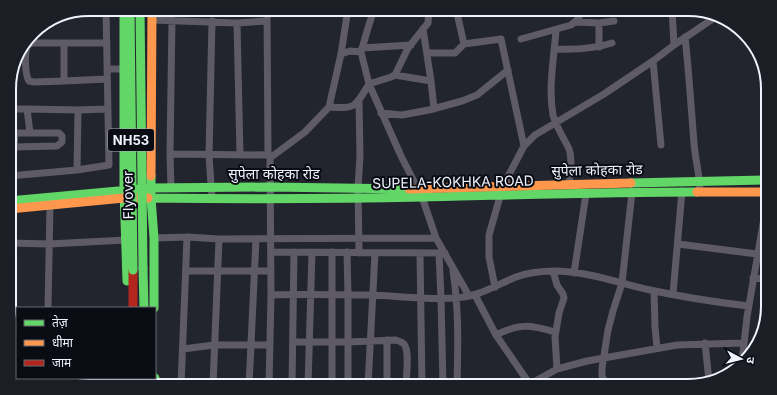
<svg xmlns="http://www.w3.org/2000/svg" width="777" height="395" font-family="Inter,'Noto Sans Devanagari',sans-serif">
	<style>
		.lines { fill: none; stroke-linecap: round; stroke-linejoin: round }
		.street { stroke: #5f5b66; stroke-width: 7 }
		.fast { stroke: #63d668; stroke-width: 9 }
		.slow { stroke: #ff974d; stroke-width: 9 }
		.jam { stroke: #b3261e; stroke-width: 9 }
		.fast-bridge { stroke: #63d668; stroke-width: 9 }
		.labels { text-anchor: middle; stroke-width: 4; stroke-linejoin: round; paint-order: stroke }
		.shield { fill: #0a0c13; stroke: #aaaeb8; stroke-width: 1 }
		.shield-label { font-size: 13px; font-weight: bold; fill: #eff3ff }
		.street-label { font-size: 14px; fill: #eff3ff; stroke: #0a0c13 }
		.rim { fill: none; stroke: #eff3ff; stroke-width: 2 }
	</style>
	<rect width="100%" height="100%" fill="#22252e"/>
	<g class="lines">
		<path class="street" d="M267,9L268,155
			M429,9L428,23L408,48L395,75L391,77L369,84L401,156L422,197L436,238L469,296L475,295L496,335L531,386
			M456,9L464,44L501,39L524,146
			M672,9L674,45
			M74,12L106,14
			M152,20L237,23L267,21
			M575,22L599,23L614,21
			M237,23L240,155
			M599,23V47
			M423,29L431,81L434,109
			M556,30C554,58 548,88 553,115C556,127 564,138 569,149C573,160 570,174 569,185
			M685,37C689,72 691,107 694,143C695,159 700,175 700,192
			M521,39L571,25L577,20L584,9
			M64,43H32L28,45C24,51 25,75 29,81L34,82L64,81
			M107,43H64V81L107,79
			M362,48L411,45
			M555,49C575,50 593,49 612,43
			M361,52L368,28L374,9
			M427,53H455L464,44
			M653,61L661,145
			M107,69H124
			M395,75L431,81
			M359,102L360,156L358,188L359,253
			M329,107C356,109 355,107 369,84L361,52L350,51L341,54
			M9,109H27
			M78,110L108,109
			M381,113L402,115L429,110L462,101L477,95L508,70
			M9,147H14L15,133H30L27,109L78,110L77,170
			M14,147L57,146L62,142V136L59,133H30
			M170,154L268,155L270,158
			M9,176L77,170L109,165L106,9
			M171,188L170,154L172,19
			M212,199L209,155L212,21
			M187,237L219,239L436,238
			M154,238L187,237L181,386
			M10,243L49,244L126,240
			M678,244L757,254
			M271,252L445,253
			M347,252L348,295V386
			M420,253L422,386
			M439,253L441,298L443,386
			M186,271H271
			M453,271C459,309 458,347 457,386
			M553,271L557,285L563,294L564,298L559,313L555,337L557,369
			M574,273L586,194
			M753,278L768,279
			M495,287L489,257V235L503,186L524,146L535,135L604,94L653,61L674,45L717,16
			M654,291L655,327L657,348
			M673,294L682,191
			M271,295C304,294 338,295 371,295C399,296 427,300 456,298C480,296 494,286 516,277C529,272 544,271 557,271C589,272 619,283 650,290C682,297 715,302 748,306
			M48,308L50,205
			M496,335C520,323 530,325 555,332
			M293,342H348L396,340C399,341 402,342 404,344C410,351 406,376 406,386
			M705,343L709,381
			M183,349L214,345H270
			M742,362L747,317L768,195
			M530,384L557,369L587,361L677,345L744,343
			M213,386L219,239
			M249,386L256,239
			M269,386L271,295L270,158L305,132L329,107L341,54L348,9
			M292,386L294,252
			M308,386L312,252
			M332,386V252
			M368,386L375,253
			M387,386V340
			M607,386L602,376V368L608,330L613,311L622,283L632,192"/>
		<path class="fast" d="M124,9V190L127,281
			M151,176V198L154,238V308
			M631,183L768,180
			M148,198C240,199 332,199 424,197C515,195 606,192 697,192
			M9,201L151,188L270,187L409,189
			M143,268L144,308
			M144,378V386
			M155,378V386"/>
		<path class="slow" d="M151,176L152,9
			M409,189L631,183
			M697,192H768
			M9,209L124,198H148
			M134,378V386"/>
		<path class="jam" d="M133,270V308"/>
		<path class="fast-bridge" d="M130,9L133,270
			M140,9L143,268"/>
	</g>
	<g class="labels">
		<rect class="shield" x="108" y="129" width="46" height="22" rx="3"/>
		<g class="shield-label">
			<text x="131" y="145">NH53</text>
		</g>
		<g class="street-label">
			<text transform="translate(597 170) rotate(-1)" y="5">सुपेला कोहका रोड</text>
			<text x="274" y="179">सुपेला कोहका रोड</text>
			<text transform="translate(453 182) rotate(-1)" y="5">SUPELA-KOKHKA ROAD</text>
			<text transform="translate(128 195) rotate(-91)" y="5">Flyover</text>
		</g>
	</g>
	<path d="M0 0H777V395H0ZM89 16H688A73 73 0 0 1 761 89V306A73 73 0 0 1 688 379H89A73 73 0 0 1 16 306V89A73 73 0 0 1 89 16Z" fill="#1c1e26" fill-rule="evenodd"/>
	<path class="rim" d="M89 16H688A73 73 0 0 1 761 89V306A73 73 0 0 1 688 379H89A73 73 0 0 1 16 306V89A73 73 0 0 1 89 16Z"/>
	<rect x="16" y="307" width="140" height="72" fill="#0a0c13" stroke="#666871"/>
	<rect x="24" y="320" width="20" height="6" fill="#63d668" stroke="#666871"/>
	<text x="52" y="327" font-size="12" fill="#eff3ff">तेज़</text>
	<rect x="24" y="340" width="20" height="6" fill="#ff974d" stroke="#666871"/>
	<text x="52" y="347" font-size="12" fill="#eff3ff">धीमा</text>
	<rect x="24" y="360" width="20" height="6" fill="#b3261e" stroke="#666871"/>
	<text x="52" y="367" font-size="12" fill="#eff3ff">जाम</text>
	<g transform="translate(741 359) rotate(97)" stroke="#0a0c13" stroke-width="3" paint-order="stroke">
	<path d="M0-3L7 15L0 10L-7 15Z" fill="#eff3ff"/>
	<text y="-6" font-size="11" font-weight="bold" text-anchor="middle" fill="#eff3ff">उ</text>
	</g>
</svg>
